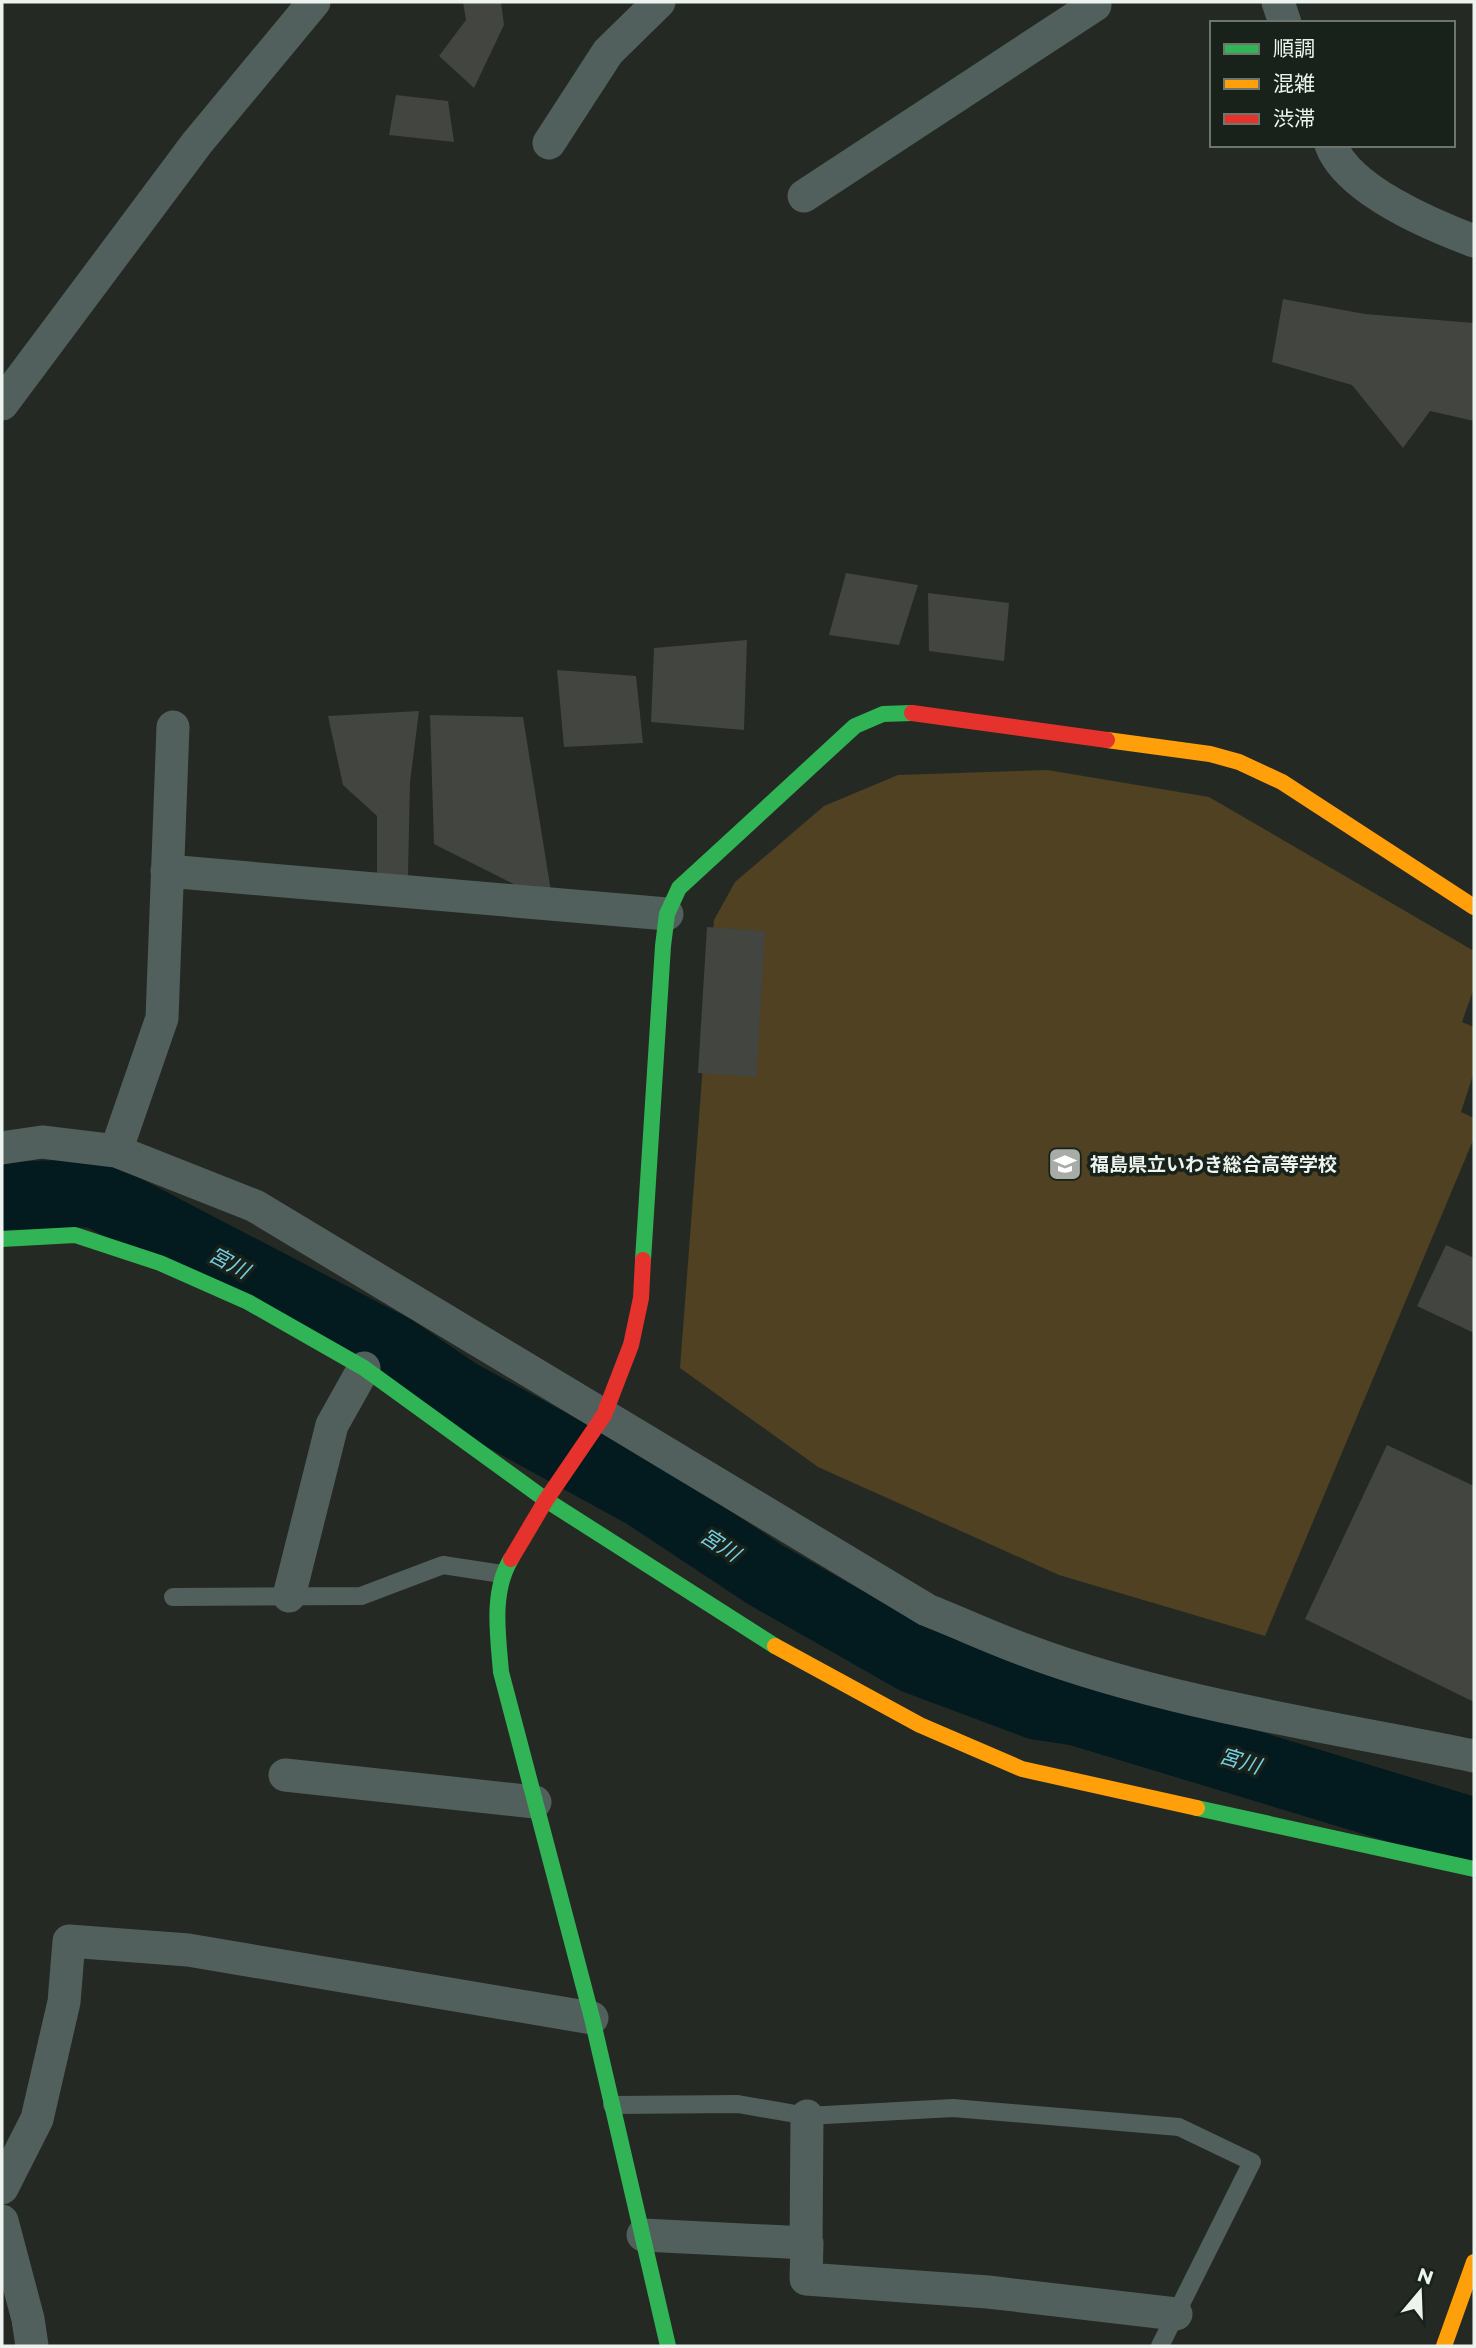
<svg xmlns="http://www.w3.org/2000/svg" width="1476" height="2348" font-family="Montserrat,'Noto Sans JP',sans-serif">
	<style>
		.green { fill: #4f4121 }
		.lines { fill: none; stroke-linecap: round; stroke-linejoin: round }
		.river { stroke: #031a1f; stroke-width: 68 }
		.building { fill: #424540 }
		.lane { stroke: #52605d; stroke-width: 18 }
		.street { stroke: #52605d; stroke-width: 33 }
		.fast { stroke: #30b455; stroke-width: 16 }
		.slow { stroke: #ff9f0a; stroke-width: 16 }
		.jam { stroke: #e5322d; stroke-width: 16 }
		.labels { text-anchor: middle; stroke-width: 7; stroke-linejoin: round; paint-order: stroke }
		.poi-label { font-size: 19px; font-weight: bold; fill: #edf3ee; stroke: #18211a; text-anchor: start }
		.water-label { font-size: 21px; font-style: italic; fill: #74cee1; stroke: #18211a }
	</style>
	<rect width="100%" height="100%" fill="#242924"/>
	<path class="green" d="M1047,770L1209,797L1474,951V988L1462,1022L1474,1027V1072L1461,1112L1474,1118V1138L1265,1636L1059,1575L818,1467L680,1368L714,920L735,882L824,806L898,775Z"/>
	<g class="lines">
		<path class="river" d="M2,1196L95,1193L396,1350L459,1393L645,1495L764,1574L915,1660L1038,1706L1078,1712L1474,1832"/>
	</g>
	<path class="building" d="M463,2H501L504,25L474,88L439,56L466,20Z
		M396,95L448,101L454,142L389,135Z
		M1283,299L1365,314L1474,323V421L1430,411L1403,448L1352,385L1272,362Z
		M846,573L918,585L899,645L829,635Z
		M928,593L1009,603L1004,661L929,651Z
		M747,640L744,730L651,722L654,648Z
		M557,670L636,676L643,743L564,747Z
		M419,711L410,782L408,876L377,878V816L343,785L328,716Z
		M430,715L523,717L553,904L434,844Z
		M707,927L765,931L756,1077L698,1073Z
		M1446,1245L1474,1258V1333L1417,1306Z
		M1387,1445L1474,1486V1702L1305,1619Z"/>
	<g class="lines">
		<path class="lane" d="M173,1597L361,1596L443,1565L502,1574
			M612,2105L738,2104L807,2116L953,2108L1179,2127L1252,2162L1160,2346"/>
		<path class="street" d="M1278,2L1285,23
			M549,143L608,52L659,2
			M1331,145C1348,190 1431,225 1474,241
			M804,196L1095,5L1094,2
			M2,404L197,143L314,2
			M167,871L667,914
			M2,1148L42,1142L116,1151L255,1206L927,1610C960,1623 992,1638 1025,1650C1166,1703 1327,1726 1474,1756
			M116,1151L162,1018L173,727
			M289,1596L332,1425L364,1368
			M285,1775L535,1802
			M2,2188L37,2119L64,2002L69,1941L188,1950L592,2018
			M2,2221L28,2319L32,2346
			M643,2235L807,2243L806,2279L988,2292L1176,2314
			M806,2249L807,2116"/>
		<path class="fast" d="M2,1239L75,1235L160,1263L248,1302L364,1368L546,1500L775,1646
			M643,1260L663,946L667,914L679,888L855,726L883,714L912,713
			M511,1559C491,1592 498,1635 501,1672L592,2018L668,2346
			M1197,1808L1474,1869"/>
		<path class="slow" d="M1107,740L1210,754L1239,762L1282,782L1474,907
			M775,1646L920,1725L1022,1769L1197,1808
			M1444,2346L1474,2262"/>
		<path class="jam" d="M912,713L1107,740
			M511,1559L546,1500L604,1415L631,1345L641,1298L643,1260"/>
	</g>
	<defs>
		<g id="school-square" transform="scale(1.75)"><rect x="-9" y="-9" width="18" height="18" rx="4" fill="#a7aca7" stroke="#18211a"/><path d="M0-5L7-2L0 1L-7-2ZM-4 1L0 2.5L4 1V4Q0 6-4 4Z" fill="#fff"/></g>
	</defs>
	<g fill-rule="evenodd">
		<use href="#school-square" x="1065" y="1164"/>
	</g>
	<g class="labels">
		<g class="poi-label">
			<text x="1090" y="1171">福島県立いわき総合高等学校</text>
		</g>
		<g class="water-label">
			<text transform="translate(229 1263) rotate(28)" y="7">宮川</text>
			<text transform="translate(720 1545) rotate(33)" y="7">宮川</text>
			<text transform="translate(1240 1761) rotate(17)" y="7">宮川</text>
		</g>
	</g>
	<rect width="1476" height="2348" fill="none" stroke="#edf3ee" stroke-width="7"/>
	<rect x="1210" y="21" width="245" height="126" fill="#18211a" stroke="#6d756f" stroke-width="2"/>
	<rect x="1224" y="44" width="35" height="10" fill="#30b455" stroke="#6d756f" stroke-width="2"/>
	<text x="1273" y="56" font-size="21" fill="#edf3ee">順調</text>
	<rect x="1224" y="79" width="35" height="10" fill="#ff9f0a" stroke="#6d756f" stroke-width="2"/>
	<text x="1273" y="91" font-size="21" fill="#edf3ee">混雑</text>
	<rect x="1224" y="114" width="35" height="10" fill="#e5322d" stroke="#6d756f" stroke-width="2"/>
	<text x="1273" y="126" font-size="21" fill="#edf3ee">渋滞</text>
	<g transform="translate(1420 2292) rotate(19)" stroke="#18211a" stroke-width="5" paint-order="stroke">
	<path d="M0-5L12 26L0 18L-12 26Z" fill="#edf3ee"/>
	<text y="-10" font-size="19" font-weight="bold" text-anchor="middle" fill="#edf3ee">N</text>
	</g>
</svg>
